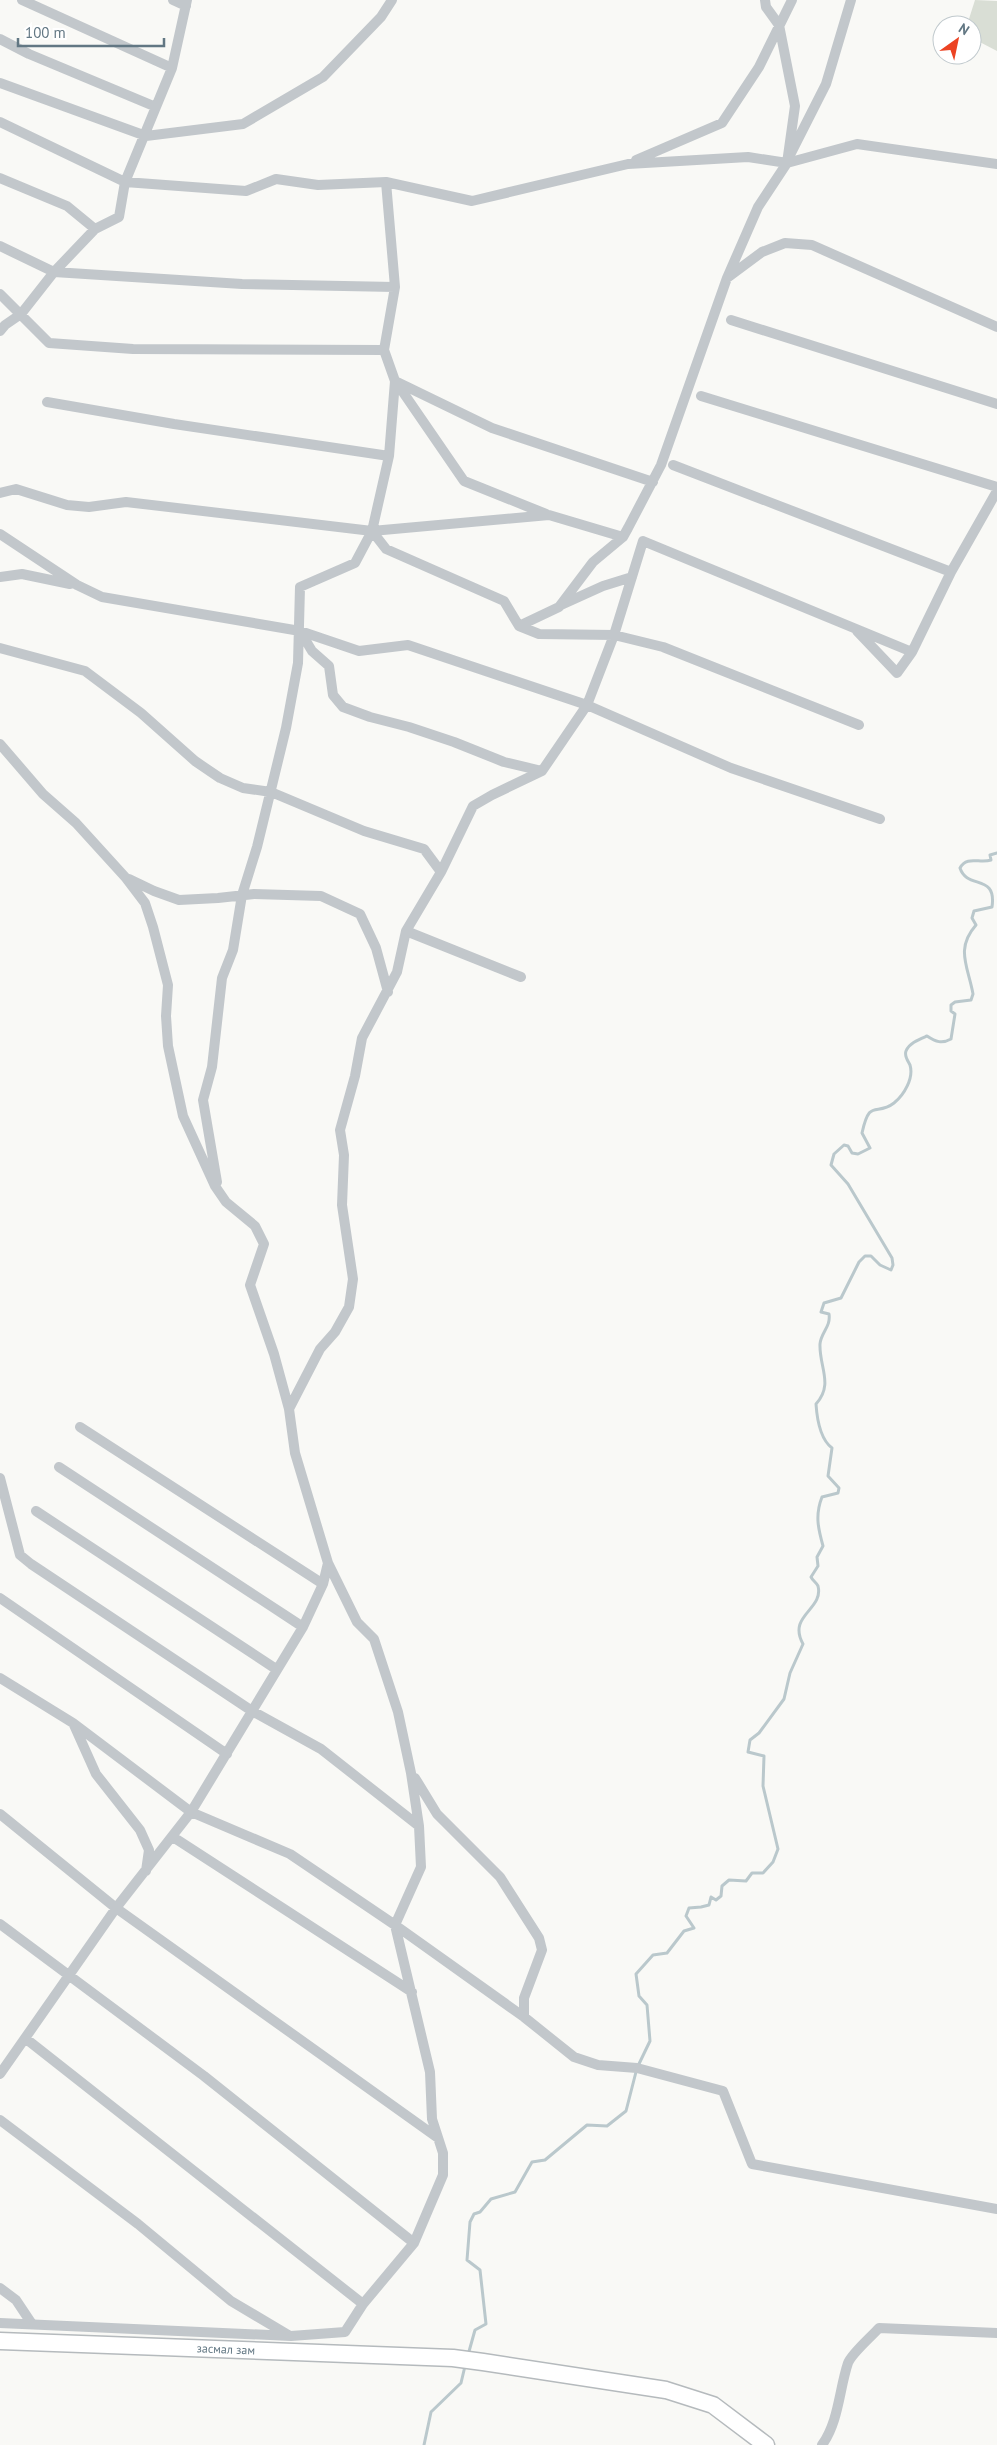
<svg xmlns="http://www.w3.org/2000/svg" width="997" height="2445" font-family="'PT Sans',sans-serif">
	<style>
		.green { fill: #d9ded5 }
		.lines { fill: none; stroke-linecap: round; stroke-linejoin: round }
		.stream { stroke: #bac8cc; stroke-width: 3 }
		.trunk-casing { stroke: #b5babd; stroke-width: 19 }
		.minor { stroke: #c2c7cb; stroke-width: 10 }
		.trunk { stroke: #fff; stroke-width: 16 }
		.labels { text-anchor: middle; stroke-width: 5; stroke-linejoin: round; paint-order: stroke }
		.street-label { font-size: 12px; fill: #627783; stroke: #fff }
	</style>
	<rect width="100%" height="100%" fill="#f9f9f6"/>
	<path class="green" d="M975,0L997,1V51L972,38V25H968V22Z"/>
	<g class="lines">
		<path class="stream" d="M468,2355L475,2330L486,2324L480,2270L467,2260L470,2222L474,2214L480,2212L491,2199L515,2192L532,2162L545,2160L587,2125L607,2126L626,2111L637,2068L650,2041L647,2005L639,1996L636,1974L653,1955L667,1953L684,1931L694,1928L686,1916L689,1908L701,1907L709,1905L711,1897L716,1900L721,1896L722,1886L729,1880L746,1881L752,1873H763L773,1862L778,1849L763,1786L764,1756L748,1752L750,1740L759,1733L784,1699L790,1673L803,1644C787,1615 824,1610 818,1586C816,1582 813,1581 811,1577L818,1566L817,1557L823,1546C818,1528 815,1515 822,1497L838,1493L839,1488L828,1476L832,1448C820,1439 817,1419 816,1404C834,1384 819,1367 820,1344C821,1332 831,1327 829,1314L821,1312L824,1303L841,1298L859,1262L865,1256H871L880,1265L891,1270L893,1265L892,1258L848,1184L831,1165L834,1154L844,1145L848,1146L852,1153L858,1154L870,1148L862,1133C870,1097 876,1117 894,1103C904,1095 914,1078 910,1065C908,1061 904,1056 906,1051C909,1043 920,1039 927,1036C936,1042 942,1044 951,1039L955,1014L951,1011V1005L955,1002L971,1000L973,994C968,966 955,949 976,925L972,918L974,911L992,907C997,873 967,890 960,868C967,855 980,864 991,860L990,855L997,853
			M424,2445L431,2412L461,2383L465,2366"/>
		<g class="trunk-casing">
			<g id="trunk">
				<path id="s1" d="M0,2341L453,2358L483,2362L666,2390L713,2405L766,2445"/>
			</g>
		</g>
		<path class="minor" d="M22,0L172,68
			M173,0L186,6
			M0,39L29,54L156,107
			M0,83L146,136L243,124L323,77L381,17L392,0
			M0,122L125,182L246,191L276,179L318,185L386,182L395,287L384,350L395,381L389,456L372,531
			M791,153L826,84L851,0
			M636,160L722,123L759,67L792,0
			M0,178L67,206L95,229
			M386,182L472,201L628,164L748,157L787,163L857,144L997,164
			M0,246L54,272L242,284L395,287
			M727,278L762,252L785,243L812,245L997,327
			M0,294L49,343L133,349L384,350
			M731,320L997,404
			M0,331L5,325L21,314L54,272L95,229L119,217L125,182L172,68L187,0
			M395,381L492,428L653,482
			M396,382L464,481L546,514
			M701,396L997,487
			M47,402L174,424L389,456
			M673,465L951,572
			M0,493L16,489L67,505L89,507L126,502L372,531L386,549L504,601L519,626L539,634L614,635L663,647L859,725
			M0,534L77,585L102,597L300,631L359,651L408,645L587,705L731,768L880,819
			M0,577L22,574L70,584
			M561,605L603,586L632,577
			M519,626L559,607L593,562L623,537L628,528L661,465L727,278L758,207L787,163L795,106L779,25L766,7L765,0
			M300,631L312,651L329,666L333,695L343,707L370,717L409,727L454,742L504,762L542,771
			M857,631L897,673L912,652L951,572L997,491
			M0,648L85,671L141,713L195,761L220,778L243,788L271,792L364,831L424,849L441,872
			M0,744L43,794L76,823L126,878L145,903L153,927L168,985L166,1016L168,1046L183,1116L215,1186L226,1202L255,1226L264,1244L250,1285L274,1354L289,1409L295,1453L328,1563L323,1584L303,1627L191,1812L116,1908L0,2074
			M129,879L154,891L179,900L218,898L254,894L321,896L360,914L376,948L388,992
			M406,931L521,977
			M217,1182L203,1100L212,1067L222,978L233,950L242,895L257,847L286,728L298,663L300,587L355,563L372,531L549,515L623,537
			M289,1409L320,1349L335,1332L349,1307L353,1279L342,1205L344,1155L340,1130L355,1076L362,1038L397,972L406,931L441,872L473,806L492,795L542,771L587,705L614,635L643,541L912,652
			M80,1427L323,1584
			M59,1467L303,1627
			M0,1478L20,1555L31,1564L252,1711L321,1749L419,1826
			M36,1511L276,1669
			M328,1563L357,1622L374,1639L398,1712L411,1773L419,1826L421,1867L395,1925L524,2017L574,2057L598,2065L637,2068L723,2091L752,2164L997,2209
			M0,1598L227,1754
			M0,1678L73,1723L191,1812L290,1854L395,1925L430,2072L432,2119L443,2153V2175L414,2243L363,2304L345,2332L291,2336L0,2323
			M74,1725L96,1774L140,1830L149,1850L146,1871
			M415,1778L437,1814L500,1877L539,1938L542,1950L524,1998V2017
			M0,1814L116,1908L438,2138
			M173,1837L412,1992
			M0,1924L204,2076L414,2243
			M25,2038L363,2304
			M0,2120L138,2224L231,2301L290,2336
			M0,2288L16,2300L32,2324
			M822,2445C839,2421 839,2390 848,2363C852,2353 871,2337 879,2328L997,2333"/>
		<use href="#trunk" class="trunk"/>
	</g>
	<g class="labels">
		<g class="street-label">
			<text dy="4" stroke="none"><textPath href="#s1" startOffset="226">засмал зам</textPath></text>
		</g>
	</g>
	<g transform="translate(957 40) rotate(33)"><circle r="24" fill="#ffffff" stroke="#c0c9cd"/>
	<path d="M0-4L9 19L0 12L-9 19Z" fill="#ec4323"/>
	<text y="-8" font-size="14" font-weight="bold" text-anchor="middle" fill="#627783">N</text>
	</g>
	<path d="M18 38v8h146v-8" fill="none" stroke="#627783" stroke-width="2.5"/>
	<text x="25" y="38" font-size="15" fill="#627783" stroke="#ffffff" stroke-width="4" paint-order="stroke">100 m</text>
</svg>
